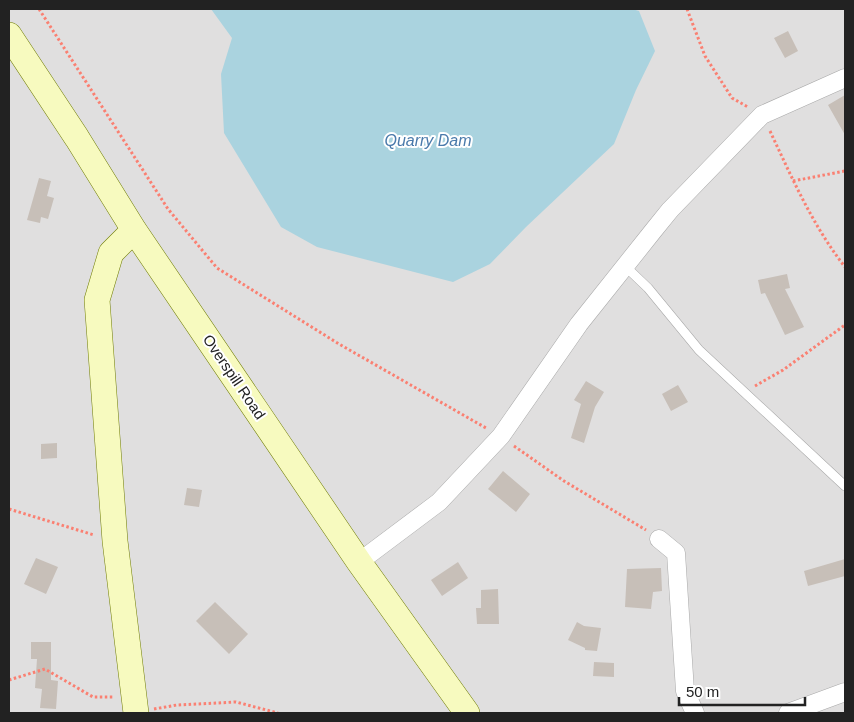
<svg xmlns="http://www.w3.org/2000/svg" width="854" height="722" font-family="Helvetica,sans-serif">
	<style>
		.residential { fill: #e0dfdf }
		.water { fill: #aad3df }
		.building { fill: #c7bfb8 }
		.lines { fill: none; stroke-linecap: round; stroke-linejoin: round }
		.lane-casing { stroke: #a9a9a9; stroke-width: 10 }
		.street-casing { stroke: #a9a9a9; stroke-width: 19 }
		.secondary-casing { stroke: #707d05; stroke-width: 26 }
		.path { stroke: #fa8072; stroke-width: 3; stroke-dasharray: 2.5 2.5; stroke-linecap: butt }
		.lane { stroke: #fff; stroke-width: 9 }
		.street { stroke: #fff; stroke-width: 18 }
		.secondary { stroke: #f7fabf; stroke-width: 25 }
		.labels { text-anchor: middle; stroke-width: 4; stroke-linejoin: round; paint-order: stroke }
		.street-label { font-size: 15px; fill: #222; stroke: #fff }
		.water-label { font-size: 16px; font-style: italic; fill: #4a7aab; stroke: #fff }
	</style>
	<rect width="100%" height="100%" fill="#f2efe9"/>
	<path class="residential" d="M9,9H845V713H9Z"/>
	<path class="water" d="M211,9H632L639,11L655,51L636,90L614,144L526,227L490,264L453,282L317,247L281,227L224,133L221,74L232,38Z"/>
	<path class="building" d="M788,31L798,51L785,58L774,38Z
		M845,95V135L828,105Z
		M39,178L51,181L47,196L54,198L48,219L41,217L40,223L27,220Z
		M787,274L790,288L785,289L804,327L785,335L765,293L761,294L758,280Z
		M586,381L604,392L595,407L584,443L571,438L581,404L574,400Z
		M678,385L688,402L671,411L662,394Z
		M57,443V458L41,459V444Z
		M503,471L530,494L516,512L488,489Z
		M187,488L202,490L199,507L184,505Z
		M36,558L58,567L46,594L24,584Z
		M845,559V576L808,586L804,571Z
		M458,562L468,578L442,596L431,580Z
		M661,568L662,591L653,592L651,609L625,607L627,569Z
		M498,589L499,624H477L476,608H481V590Z
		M215,602L248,634L229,654L196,621Z
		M577,622L584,626L601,628L597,651L585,650V648L568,640Z
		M31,642H51V680L58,681L56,709L40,708L42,689L35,688L37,659H31Z
		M594,662L614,663V677L593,676Z"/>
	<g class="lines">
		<g class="lane-casing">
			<path id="lane" d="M626,267L648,288L699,350L845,486"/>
		</g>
		<g class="street-casing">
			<path id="street" d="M659,539L676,553L685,691L695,713
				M359,562L439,502L501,436L579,324L653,231L670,210L762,115L845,78
				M788,713L845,692"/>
		</g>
		<g class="secondary-casing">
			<path id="secondary" d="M9,35L77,138L134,230L359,562L467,713
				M134,230L111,253L97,300L115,541L136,713"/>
		</g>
		<path class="path" d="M39,9L168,209L217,268L339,344L486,428
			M687,9L705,56L732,98L748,107
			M770,131C792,178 813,226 845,267
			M793,181L845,171
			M755,386L783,370L845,325
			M514,446L564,481L646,530
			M9,509L94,535
			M9,680L45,669L93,697H114
			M154,709L177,705L236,702L278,713"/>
		<use href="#lane" class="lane"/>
		<use href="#street" class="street"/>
		<use href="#secondary" class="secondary"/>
	</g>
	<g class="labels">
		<g class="street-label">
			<text transform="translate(234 377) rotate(56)" y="5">Overspill Road</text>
		</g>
		<g class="water-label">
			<text x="428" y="146">Quarry Dam</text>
		</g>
	</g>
	<rect width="854" height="722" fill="none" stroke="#222222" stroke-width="20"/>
	<path d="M679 697v8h126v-8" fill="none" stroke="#222222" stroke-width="2.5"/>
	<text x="686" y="697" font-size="15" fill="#222222" stroke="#ffffff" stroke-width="4" paint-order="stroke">50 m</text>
</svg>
